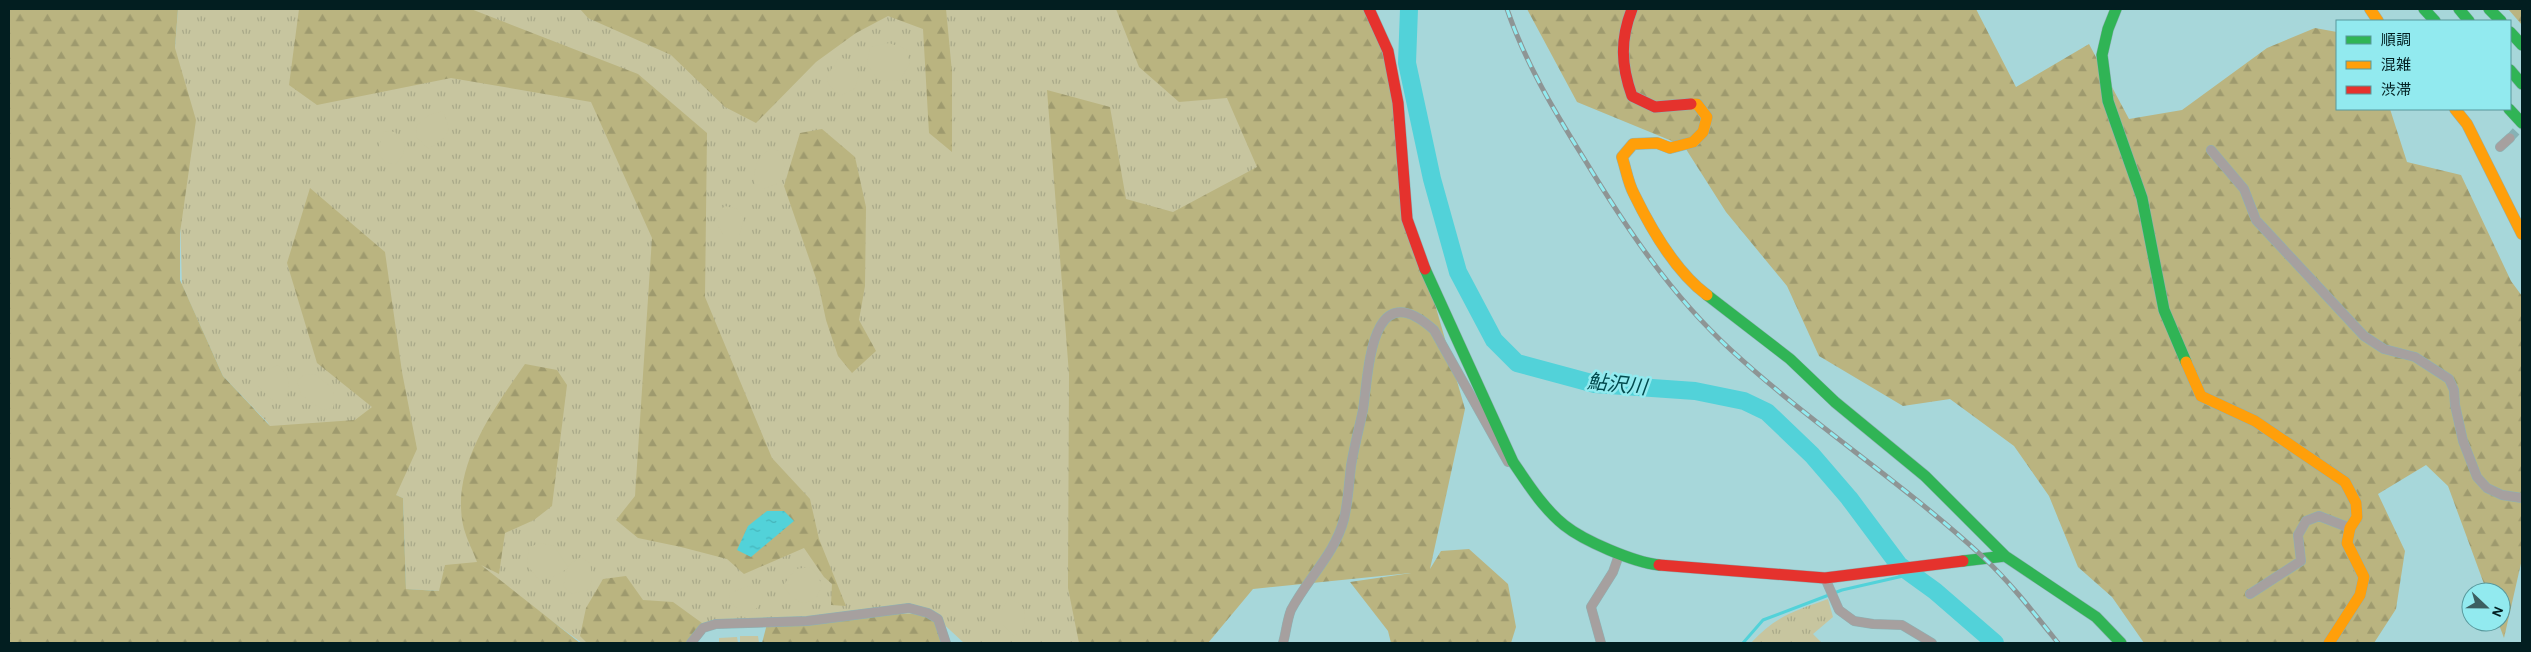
<svg xmlns="http://www.w3.org/2000/svg" width="2531" height="652" font-family="'Alegreya Sans','Noto Sans JP',sans-serif">
	<style>
		.grass { fill: url(#grass-tufts) }
		.forest { fill: url(#forest-firs) }
		.park { fill: #c7c59f }
		.water { fill: url(#water-ripples) }
		.lines { fill: none; stroke-linecap: round; stroke-linejoin: round }
		.stream { stroke: #52d2d9; stroke-width: 3 }
		.river { stroke: #52d2d9; stroke-width: 18 }
		.street-tunnel { stroke: #86b2b5; stroke-width: 9; stroke-dasharray: 9 4.5; stroke-linecap: butt }
		.street-casing { stroke: #8db2b4; stroke-width: 10 }
		.fast-casing { stroke: #8db2b4; stroke-width: 12 }
		.slow-casing { stroke: #8db2b4; stroke-width: 12 }
		.jam-casing { stroke: #8db2b4; stroke-width: 12 }
		.street { stroke: #a6a09f; stroke-width: 9 }
		.fast { stroke: #30b455; stroke-width: 11 }
		.slow { stroke: #ff9f0a; stroke-width: 11 }
		.jam { stroke: #e5322d; stroke-width: 11 }
		.rail-casing { stroke: #8e9595; stroke-width: 5 }
		.rail { stroke: #92eaef; stroke-width: 3; stroke-dasharray: 9; stroke-linecap: butt }
		.labels { text-anchor: middle; stroke-width: 5; stroke-linejoin: round; paint-order: stroke }
		.water-label { font-size: 20px; font-style: italic; fill: #024a4e; stroke: #92eaef }
	</style>
	<defs>
		<pattern id="grass-tufts" width="24" height="20" patternUnits="userSpaceOnUse" patternTransform="scale(1.25)"><rect width="24" height="20" fill="#c7c59f"/><path d="M3 7l-1-3M5 7V3M7 7l1-3M15 17l-1-3M17 17v-4M19 17l1-3" fill="none" stroke="#a9a989"/></pattern>
		<pattern id="forest-firs" width="22" height="20" patternUnits="userSpaceOnUse" patternTransform="scale(1.25)"><rect width="22" height="20" fill="#bab480"/><path d="M5 1l3.5 6h-7zM16 11l3.5 6h-7z" fill="#9e9a6e"/></pattern>
		<pattern id="water-ripples" width="26" height="14" patternUnits="userSpaceOnUse" patternTransform="scale(1.25)"><rect width="26" height="14" fill="#52d2d9"/><path d="M2 4q2-2 4 0t4 0M15 11q2-2 4 0t4 0" fill="none" stroke="#46b4ba"/></pattern>
	</defs>
	<rect width="100%" height="100%" fill="#a7d7da"/>
	<path class="grass" d="M178,9H1351L1090,643H964L938,619L739,623L653,643H582L471,563L439,591L406,589L403,498L282,451L268,423L223,376L182,285L175,48Z
		M1828,599L1833,617L1813,634L1822,643H1751C1776,616 1794,611 1828,599Z"/>
	<path class="forest" d="M9,9H178L175,48L196,120L180,233V280L223,376L270,426L355,420L372,407L317,363L287,263L310,188L385,252L402,372L417,449L396,495L403,498L406,589L439,591L445,565L477,562C473,551 467,540 464,529C449,469 493,410 525,364L557,370L567,385L552,506L534,520L505,533L499,574L481,565L580,643H9Z
		M299,9H471L638,74L707,133L705,297L772,458L810,499L819,539L846,606L831,605L832,584L824,577L804,548L744,574L727,559L681,547L638,538L616,520L635,496L652,238L591,102L451,78L317,105L289,85Z
		M580,9H946L952,72V152L929,133L923,29L888,16L856,33L816,62L756,123L725,107L671,55L588,18Z
		M1116,9H1368L1391,67L1405,199L1465,409L1430,569L1441,551L1469,549L1508,584L1516,627L1511,643H1391L1388,631L1350,582L1411,573L1253,589L1208,643H1079L1068,588L1069,374L1047,90L1110,107L1126,199L1173,212L1257,167L1227,98L1179,102L1139,67Z
		M1527,9H1976L2016,87L2089,44L2129,119L2182,110L2267,48L2315,28L2337,32V109H2390L2407,162L2461,175L2511,281L2522,296V559L2504,638L2498,622H2501V592H2487L2448,486L2426,465L2378,494L2405,551L2396,609L2374,643H2144L2112,597L2078,567L2049,496L2014,446L1950,399L1903,406L1819,356L1787,286L1726,212L1684,146L1577,102Z
		M2508,9H2522V25Z
		M822,129L855,157L866,207L865,286L859,320L876,351L852,373L838,356L826,320L819,287L784,186L800,133Z
		M626,576L643,600L673,602L702,623L691,643H587L580,636L586,608L603,579Z
		M857,614H914L938,619L949,643H762L767,624Z"/>
	<path class="park" d="M889,43L906,49L910,64L899,81L878,80L867,64L870,47Z
		M840,57L854,63L859,74L855,88L841,96C820,80 826,77 840,57Z
		M443,111L449,128L446,136L429,149L417,138L416,126L429,115Z
		M384,131L395,132L405,145L403,155L395,165L385,162L377,152Z
		M771,149L780,151L785,168L779,183L763,189L755,185C753,168 756,158 771,149Z
		M725,206L737,209L744,219L739,236H724L717,224L716,214Z
		M278,365C289,375 292,383 286,398L277,403L271,399L257,385V375Z
		M305,374L316,375L334,389L333,408L323,410L301,395L297,381Z
		M541,543L554,546L568,567L571,563L581,557L590,563L592,576L590,589L572,594L563,586L568,568L557,575L539,580L527,565L529,547Z
		M810,567L817,574L822,586L815,601L801,603L791,596L783,586L795,569Z
		M749,586L759,590L763,596C758,609 754,615 739,611L729,600L730,593Z
		M1008,599C1026,603 1028,614 1022,631L1014,636L1002,624V610Z
		M758,636L759,643H740V636Z
		M737,637L738,643H719V638Z"/>
	<path class="water" d="M767,511H784L794,521L751,557L737,550L748,526Z"/>
	<g class="lines">
		<path class="stream" d="M1743,643L1763,620L1842,590L1912,574"/>
		<path class="river" d="M1409,9L1407,63L1432,179L1458,272L1494,340L1517,363L1595,384L1695,391L1744,401L1767,412L1812,455L1849,498L1899,565L1935,591L1995,643"/>
		<path class="street-tunnel" d="M2510,138L2522,125"/>
		<g class="street-casing">
			<path id="street" d="M2500,147L2510,138
				M2211,150L2244,189L2256,220L2364,336L2384,349L2415,357L2449,379L2454,390L2455,405L2463,441L2477,477L2487,488L2502,495L2522,498
				M1825,578L1839,610L1854,621L1873,624L1902,625L1932,643
				M2250,594L2301,561L2298,535L2306,521L2319,516L2350,528
				M691,643L703,628L716,624L807,621L909,608L928,613L938,619L946,643
				M1283,643C1286,633 1287,620 1291,610C1307,579 1335,554 1344,519C1348,502 1349,483 1351,466C1354,447 1359,429 1363,410C1369,371 1370,272 1434,330L1508,462
				M1601,643L1591,607L1613,572L1619,555"/>
		</g>
		<g class="fast-casing">
			<path id="fast" d="M2116,9L2108,29L2102,55L2108,101L2142,198L2164,310L2186,362
				M2424,9L2435,21
				M2459,9L2469,21
				M2489,9L2501,21
				M2510,32L2522,45
				M2510,70L2522,84
				M2509,109L2522,123
				M1425,269L1513,462C1528,484 1543,508 1564,525C1584,541 1633,562 1659,565
				M1707,295L1790,359L1835,402L1925,476L2005,556
				M1963,561L2005,556L2096,617L2121,643"/>
		</g>
		<g class="slow-casing">
			<path id="slow" d="M2370,9L2378,21
				M1691,104H1697L1707,117L1703,132L1693,142L1670,148L1657,143L1633,144L1622,157C1626,169 1628,183 1634,194C1651,229 1676,272 1707,295
				M2455,109L2467,124L2522,234
				M2186,362L2201,396L2255,421L2345,482L2356,503L2357,517L2350,528L2347,543L2364,577L2360,595L2329,643"/>
		</g>
		<g class="jam-casing">
			<path id="jam" d="M1369,9L1388,51L1398,103L1407,219L1425,269
				M1632,9C1620,40 1621,65 1632,96L1655,107L1691,104
				M1659,565L1825,578L1963,561"/>
		</g>
		<use href="#street" class="street"/>
		<use href="#fast" class="fast"/>
		<use href="#slow" class="slow"/>
		<use href="#jam" class="jam"/>
		<g class="rail-casing">
			<path id="rail" d="M1507,9C1525,62 1553,109 1583,157C1625,226 1670,294 1731,350C1810,423 1902,482 1982,556C2010,582 2034,613 2058,643"/>
		</g>
		<use href="#rail" class="rail"/>
	</g>
	<g class="labels">
		<g class="water-label">
			<text transform="translate(1617 384) rotate(6)" y="7">鮎沢川</text>
		</g>
	</g>
	<rect width="2531" height="652" fill="none" stroke="#021e20" stroke-width="20"/>
	<rect x="2336" y="20" width="175" height="90" fill="#92eaef" stroke="#58989c"/>
	<rect x="2346" y="36" width="25" height="8" fill="#30b455" stroke="#58989c"/>
	<text x="2381" y="45" font-size="15" fill="#021e20">順調</text>
	<rect x="2346" y="61" width="25" height="8" fill="#ff9f0a" stroke="#58989c"/>
	<text x="2381" y="70" font-size="15" fill="#021e20">混雑</text>
	<rect x="2346" y="86" width="25" height="8" fill="#e5322d" stroke="#58989c"/>
	<text x="2381" y="95" font-size="15" fill="#021e20">渋滞</text>
	<g transform="translate(2486 607) rotate(112)"><circle r="24" fill="#92eaef" stroke="#58989c"/>
	<path d="M0-4L9 19L0 12L-9 19Z" fill="#3c5f61"/>
	<text y="-8" font-size="14" font-weight="bold" text-anchor="middle" fill="#021e20">N</text>
	</g>
</svg>
